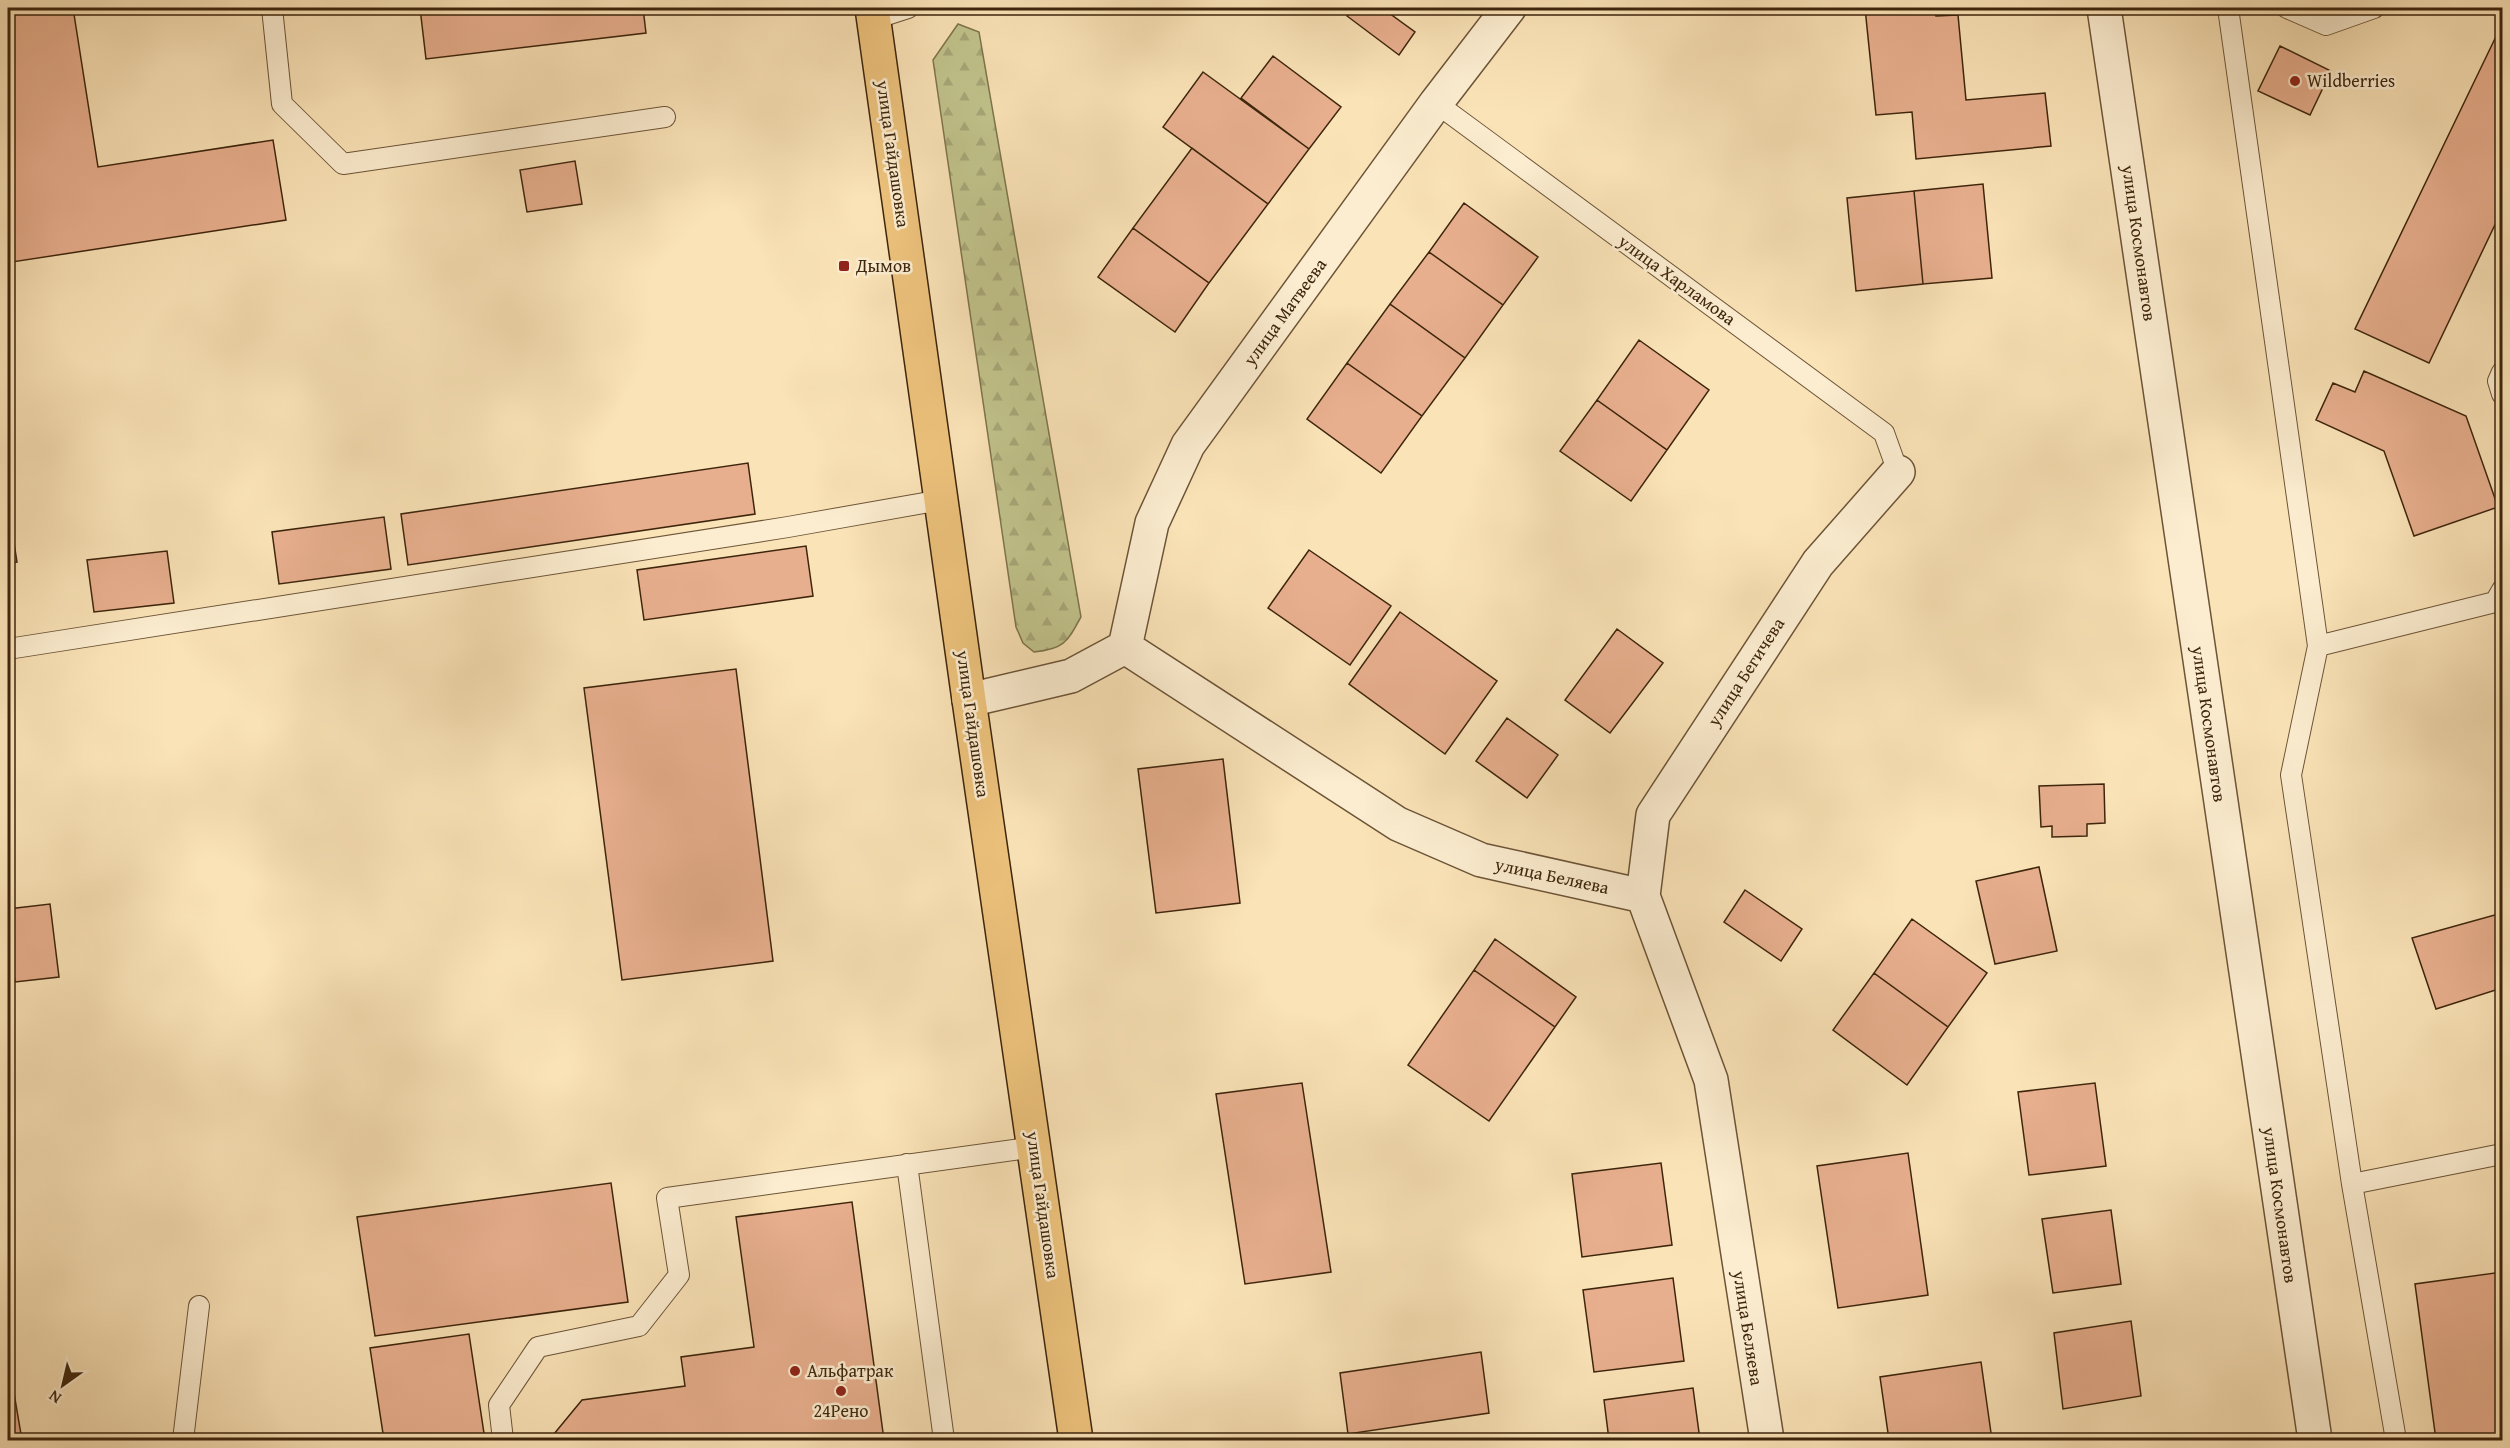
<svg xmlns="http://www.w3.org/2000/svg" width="2510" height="1448" font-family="'Gentium Book Plus',serif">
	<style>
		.forest { fill: url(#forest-firs); stroke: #7f744c; stroke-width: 1.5 }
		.building { fill: #e8af8e; stroke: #3d250c; stroke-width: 1.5 }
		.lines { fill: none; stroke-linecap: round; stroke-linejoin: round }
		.service-casing { stroke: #6c5437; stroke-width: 22 }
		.minor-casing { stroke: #6c5437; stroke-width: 36 }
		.tertiary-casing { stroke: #6c5437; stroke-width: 36 }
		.primary-casing { stroke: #3d250c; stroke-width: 36 }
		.service { stroke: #fcedd0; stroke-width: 20 }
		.minor { stroke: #fcedd0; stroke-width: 33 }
		.tertiary { stroke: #fcedd0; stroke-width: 33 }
		.primary { stroke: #edc27c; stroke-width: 33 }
		.poi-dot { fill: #8f2418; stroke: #fcedd0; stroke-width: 2 }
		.labels { text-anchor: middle; stroke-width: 5; stroke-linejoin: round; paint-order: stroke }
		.poi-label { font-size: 18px; fill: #3d250c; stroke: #fcedd0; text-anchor: start }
		.street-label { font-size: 18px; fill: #3d250c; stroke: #fcedd0 }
	</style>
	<defs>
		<pattern id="forest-firs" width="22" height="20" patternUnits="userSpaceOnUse" patternTransform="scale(1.5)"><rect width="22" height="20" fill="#c1c38c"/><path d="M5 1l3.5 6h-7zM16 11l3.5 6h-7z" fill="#a7a778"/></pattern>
	</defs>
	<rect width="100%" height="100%" fill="#fae3b7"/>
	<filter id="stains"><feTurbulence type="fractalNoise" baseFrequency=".00333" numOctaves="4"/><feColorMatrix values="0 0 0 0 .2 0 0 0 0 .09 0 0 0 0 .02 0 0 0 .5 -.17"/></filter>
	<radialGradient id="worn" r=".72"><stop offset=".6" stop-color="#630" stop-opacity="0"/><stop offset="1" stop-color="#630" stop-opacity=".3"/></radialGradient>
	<path class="forest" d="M958,24L979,32L1081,617C1067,643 1063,649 1034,652L1023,643L1016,627L933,60Z"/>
	<path class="building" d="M8,8H73L98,167L273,140L286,220L12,262L8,236Z
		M420,8H643L646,33L426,59Z
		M1354,8H1382L1415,32L1399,55L1347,16Z
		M1865,8H1935L1936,16L1958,15L1966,100L2045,93L2051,146L1916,159L1912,112L1876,115Z
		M2502,24V210L2429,363L2355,329Z
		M2280,46L2331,71L2310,115L2258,91Z
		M1273,56L1341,107L1309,149L1241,98Z
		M1203,72L1309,149L1268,204L1163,127Z
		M1192,148L1268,204L1209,283L1133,228Z
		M575,161L582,204L527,212L520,170Z
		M1983,184L1992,278L1923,284L1914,191Z
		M1914,191L1923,284L1856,291L1847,198Z
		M1464,203L1538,257L1503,305L1429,252Z
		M1133,228L1209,283L1175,332L1098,277Z
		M1429,252L1503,305L1465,358L1390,304Z
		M1390,304L1465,358L1422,416L1347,363Z
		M1639,340L1709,390L1667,450L1597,400Z
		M1347,363L1422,416L1381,473L1307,419Z
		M2364,371L2466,416L2498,507L2414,536L2384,451L2316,420L2333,383L2355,392Z
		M1597,400L1667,450L1631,501L1560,451Z
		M748,463L755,514L408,565L401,514Z
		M8,504L17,562L8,563Z
		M384,517L391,569L279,584L272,532Z
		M806,546L813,596L644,620L637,570Z
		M1309,550L1391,606L1350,665L1268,608Z
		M167,551L174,603L94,612L87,560Z
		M1400,612L1497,681L1445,754L1349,684Z
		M1617,629L1663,663L1610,733L1565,700Z
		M736,669L773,961L622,980L584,688Z
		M1507,718L1558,755L1527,798L1476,761Z
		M1223,759L1240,903L1156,913L1138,769Z
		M2104,784L2105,823L2087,824V836L2052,837V826L2041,827L2039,786Z
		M2039,867L2057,951L1995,964L1976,881Z
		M1745,890L1802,929L1781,961L1724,922Z
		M50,904L59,977L15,982L8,928V909Z
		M2502,913V988L2436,1009L2412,938Z
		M1912,919L1987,973L1948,1027L1874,973Z
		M1495,939L1576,997L1555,1027L1474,970Z
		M1474,970L1555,1027L1489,1121L1408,1065Z
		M1874,973L1948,1027L1907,1085L1833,1030Z
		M1302,1083L1331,1272L1245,1284L1216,1094Z
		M2095,1083L2106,1166L2029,1175L2018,1092Z
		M1908,1153L1928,1295L1838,1308L1817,1166Z
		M1661,1163L1672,1245L1582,1257L1572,1174Z
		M611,1183L628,1302L375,1336L357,1217Z
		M852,1202L884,1440H549L582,1400L685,1386L681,1357L754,1347L736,1217Z
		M2111,1210L2121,1284L2053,1293L2042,1219Z
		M2502,1272V1440H2436L2415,1284Z
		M1673,1278L1684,1361L1594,1372L1583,1290Z
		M2131,1321L2141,1396L2063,1409L2054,1333Z
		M469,1334L485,1440H384L370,1348Z
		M1481,1352L1489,1413L1348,1434L1340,1373Z
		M8,1358L22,1440H8Z
		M1981,1362L1992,1440H1889L1880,1377Z
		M1693,1388L1700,1440H1609L1604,1400Z"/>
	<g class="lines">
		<g class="service-casing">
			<path id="service" d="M272,8L282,104L343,164L665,117
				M2228,8L2318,646L2291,775L2352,1184L2396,1440
				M2287,8L2326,25L2374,8
				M874,19L908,8
				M1436,103L1884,433L1898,472
				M2502,372L2498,381L2502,394
				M2318,646L2495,602L2502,590
				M8,649L788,527L941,500
				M907,1164L944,1440
				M2352,1184L2502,1154
				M183,1440L199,1306
				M503,1440L499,1405L538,1347L639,1326L679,1275L667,1198L1035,1147"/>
		</g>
		<g class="minor-casing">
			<path id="minor" d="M1125,647L1152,523L1188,445L1436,103L1509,8
				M969,700L1071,676L1125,647L1398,824L1481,860L1643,896L1711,1080L1767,1440
				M1643,896L1653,815L1818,563L1898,472"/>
		</g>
		<g class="tertiary-casing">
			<path id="tertiary" d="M2104,8L2315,1440"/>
		</g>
		<g class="primary-casing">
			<path id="primary" d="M872,8L969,700L1076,1440"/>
		</g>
		<use href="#service" class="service"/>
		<use href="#minor" class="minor"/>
		<use href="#tertiary" class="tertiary"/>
		<use href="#primary" class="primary"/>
	</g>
	<g class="poi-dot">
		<circle cx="2295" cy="81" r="6"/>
		<rect x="838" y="260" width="12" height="12" rx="3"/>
		<circle cx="795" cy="1371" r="6"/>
		<circle cx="841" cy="1391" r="6"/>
	</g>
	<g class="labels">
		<g class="poi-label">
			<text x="2307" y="87">Wildberries</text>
			<text x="856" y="272">Дымов</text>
			<text x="807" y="1377">Альфатрак</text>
			<text x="841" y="1417" text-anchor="middle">24Рено</text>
		</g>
		<g class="street-label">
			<text transform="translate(893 154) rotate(82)" y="6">улица Гайдашовка</text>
			<text transform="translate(2139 243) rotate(82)" y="6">улица Космонавтов</text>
			<text transform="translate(1677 280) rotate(36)" y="6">улица Харламова</text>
			<text transform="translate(1285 312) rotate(-54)" y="6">улица Матвеева</text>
			<text transform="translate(1746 672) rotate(-57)" y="6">улица Бегичева</text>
			<text transform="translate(973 724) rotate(82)" y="6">улица Гайдашовка</text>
			<text transform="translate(2209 724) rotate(82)" y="6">улица Космонавтов</text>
			<text transform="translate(1552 876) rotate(12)" y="6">улица Беляева</text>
			<text transform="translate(1043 1205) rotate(82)" y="6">улица Гайдашовка</text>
			<text transform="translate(2280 1205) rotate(82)" y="6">улица Космонавтов</text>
			<text transform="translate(1748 1328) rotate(81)" y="6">улица Беляева</text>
		</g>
	</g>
	<rect width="2510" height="1448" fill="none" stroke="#fae3b7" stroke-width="30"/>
	<rect x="9" y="9" width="2492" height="1430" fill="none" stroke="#3d250c" stroke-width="3"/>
	<rect x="15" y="15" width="2480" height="1418" fill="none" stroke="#3d250c" stroke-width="1.5"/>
	<g transform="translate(63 1385) rotate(214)" stroke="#fcedd0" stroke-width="4.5" paint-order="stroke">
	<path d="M0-4.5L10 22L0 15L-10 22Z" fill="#3d250c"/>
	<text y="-9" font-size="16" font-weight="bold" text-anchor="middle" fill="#3d250c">N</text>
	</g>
	<rect width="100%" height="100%" filter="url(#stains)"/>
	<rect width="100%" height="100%" fill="url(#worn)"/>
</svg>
